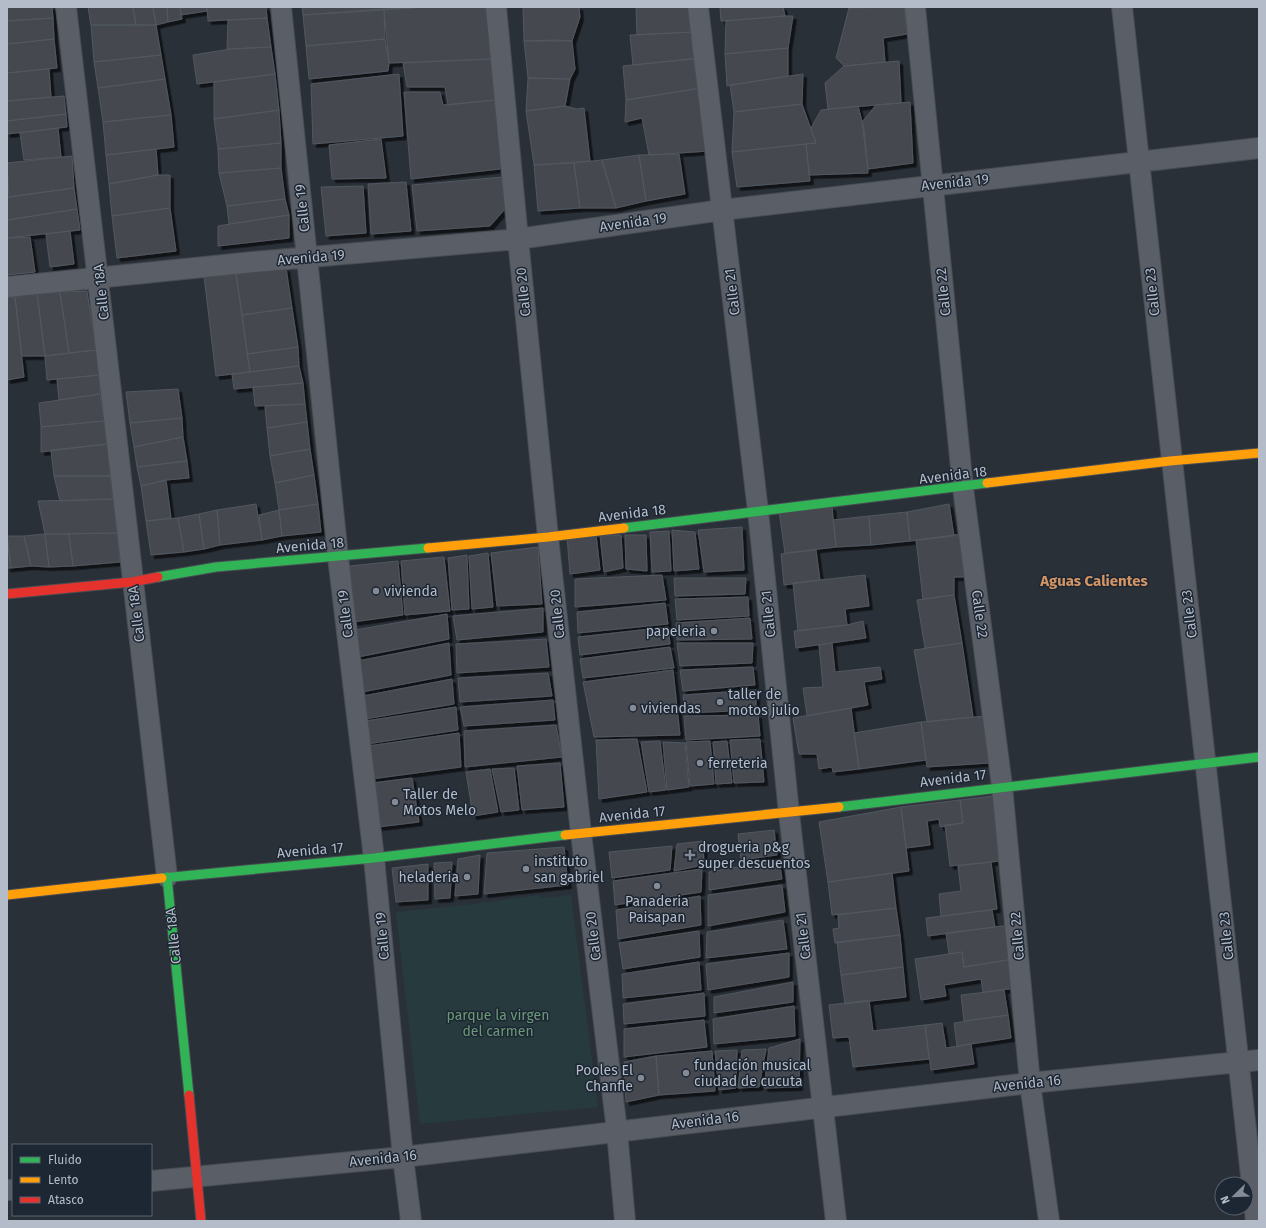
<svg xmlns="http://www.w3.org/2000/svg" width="1266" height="1228" font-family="'Fira Sans',sans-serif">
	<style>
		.green { fill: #273a3e }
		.building { fill: #444950; stroke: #52575f; filter: url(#shadow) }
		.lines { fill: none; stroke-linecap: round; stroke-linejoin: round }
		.street-casing { stroke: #484c53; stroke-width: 22 }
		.fast-casing { stroke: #484c53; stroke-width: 11 }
		.slow-casing { stroke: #484c53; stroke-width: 11 }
		.jam-casing { stroke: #484c53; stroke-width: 11 }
		.street { stroke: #5a5e66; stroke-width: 20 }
		.fast { stroke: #30b455; stroke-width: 9 }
		.slow { stroke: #ff9f0a; stroke-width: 9 }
		.jam { stroke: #e5322d; stroke-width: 9 }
		.poi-dot { fill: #848b96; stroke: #1d2633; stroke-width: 1.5 }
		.labels { text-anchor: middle; stroke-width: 3; stroke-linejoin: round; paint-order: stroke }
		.street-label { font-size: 14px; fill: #b4bcc9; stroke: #1d2633 }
		.poi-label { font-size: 14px; fill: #b4bcc9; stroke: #1d2633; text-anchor: start }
		.park-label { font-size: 14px; fill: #6b9a76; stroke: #1d2633 }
		.neighbourhood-label { font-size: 15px; font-weight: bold; fill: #d59563; stroke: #1d2633 }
	</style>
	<defs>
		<filter id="shadow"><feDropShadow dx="3.5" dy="3.5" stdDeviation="0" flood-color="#0009"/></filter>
	</defs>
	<rect width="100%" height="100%" fill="#2a3038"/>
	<path class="green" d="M540,895L541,898L571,895L598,1107L420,1124L396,912L465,905Z"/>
	<path class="building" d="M7,7H52L53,18L7,21Z
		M88,7H133L136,25H91Z
		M133,7H153L156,25H136Z
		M153,7H167L168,22L156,25Z
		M167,7H180L182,19L168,22Z
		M180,7H206L207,11L181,15Z
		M207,7H266L267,18L208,21Z
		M302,7H429L303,15Z
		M429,7H487L491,59L389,63L384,9Z
		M523,7H579L580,17L572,41H524Z
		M636,7H689L693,32L637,35Z
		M720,7H783L785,16L721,21Z
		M904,7L907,34L883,38L885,62L844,66L836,58L849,8Z
		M384,9L385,39L306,46L303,15Z
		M785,16H793L788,48L725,54L726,21Z
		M53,18L54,39L7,44V21Z
		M267,18L271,47L227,49L228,20Z
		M91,25H156L161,55L94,62Z
		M693,32L694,59L633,65L630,35Z
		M54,39L57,68L7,73V44Z
		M385,39L389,63L388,71L309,79L306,46Z
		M556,40L572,41L575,69L570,79L528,78L524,41Z
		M271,47L275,74L197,84L193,55L231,49Z
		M788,48V76L727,86L725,54Z
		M161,55L165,79L98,88L94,62Z
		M699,58L701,88L626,100L623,66Z
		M491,59L495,100L448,105L445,87H407L403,63Z
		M899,61L901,103L828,109L825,83L844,66Z
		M49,69L51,97L7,101V73Z
		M275,74L279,110L214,119V82Z
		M399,74L403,136L313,144L311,84Z
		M803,74L802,104L734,112L730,85Z
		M528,78L570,79L565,106L526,111Z
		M165,79L171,115L103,122L98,88Z
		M701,88L709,151L649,155L642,118L625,122L626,100Z
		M404,92H440L443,105L504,99L500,169L411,179Z
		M64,96L66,114L7,121V101Z
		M910,102L913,163L868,169L862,122L876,105Z
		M802,104L816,143L732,152L734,112Z
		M565,106L577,109L584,108L590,161L534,165L526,111Z
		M858,106L864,129L868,173L809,175L806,144L816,143L811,128L821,110Z
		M279,110L281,143L218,149L214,119Z
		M66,114L67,127L7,134V121Z
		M171,115L174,147L106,155L103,122Z
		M58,128L61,157L24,160L20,133Z
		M381,139L386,178L332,179L329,145Z
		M281,143V168L219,173L218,149Z
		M806,144L810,181L737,187L732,152Z
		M156,149L158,175L109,184L106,155Z
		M679,154L685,194L646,201L639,155Z
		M639,155L646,201L616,208L602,160Z
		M72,156L74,188L9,197L7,163Z
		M602,160L616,208H580L574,163Z
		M574,163L580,208L538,211L534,165Z
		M281,168L285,199L227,206L219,173Z
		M158,175H170V208L112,216L109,184Z
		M502,177L505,209L490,226L417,231L412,185Z
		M406,182L411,231L371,234L368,184Z
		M363,186L366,233L326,236L321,187Z
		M74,188L77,209L7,220V197Z
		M285,199L289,215L229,224L227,206Z
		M170,208L176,251L117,258L112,216Z
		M77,209L80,230L7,238V220Z
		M289,215V238L218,246V226Z
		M70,231L74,264L50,267L46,234Z
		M30,237L35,272L7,275V238Z
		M286,268L292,308L242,315L236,274Z
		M236,274L250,372L216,376L204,276Z
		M87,291L96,350L69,353L60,292Z
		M60,292L69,353L45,356L37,293Z
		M37,293L45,356H22L15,297Z
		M15,297L24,377L7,380V298Z
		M292,308L298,347L247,354L242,315Z
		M298,347L299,366L250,372L247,354Z
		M96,350L100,375L47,380L45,356Z
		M299,366L303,383L234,389L232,374Z
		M100,375V394L59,400L57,379Z
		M303,383L305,404L255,406L253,387Z
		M178,389L182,418L130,423L126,392Z
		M100,394L104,421L41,427L39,403Z
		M305,404L307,422L267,428L265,406Z
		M182,418L183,437L134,447L130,423Z
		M104,421L108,444L41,452V427Z
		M307,422L310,449L270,456L267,428Z
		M183,437L187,461L137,467L134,447Z
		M108,444L110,476H54L51,450Z
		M310,449L314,475L275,483L270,456Z
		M187,461L189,478L166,480L141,486L137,467Z
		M314,475L318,504L279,510L275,483Z
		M54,476H110L113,499L60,501Z
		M166,480L171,518L146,521L141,486Z
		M113,499L117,533L45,534L38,501Z
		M256,504L262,540L220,545L217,510Z
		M318,504L321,532L282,536L279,510Z
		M949,504L954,536L910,541L907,512Z
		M832,507L836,547L785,553L779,511Z
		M217,510L220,545L204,549L199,514Z
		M279,510L282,536L262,540L259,515Z
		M907,512L910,541L871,545L869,516Z
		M199,514L204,549L184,552L178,518Z
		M869,516L871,545L836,547L833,520Z
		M178,518L184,552L151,555L146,521Z
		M742,527L744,570L704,572L698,530Z
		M672,530L695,532L699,569L674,571Z
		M669,531L671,571L652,572L650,532Z
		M117,533L120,562L73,566L69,534Z
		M45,534H69L73,566L49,567Z
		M45,534L49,567L31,566L24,536Z
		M596,534L600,570L570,574L567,536Z
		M962,534L968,577H954V595L923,599L916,540Z
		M600,535H621L623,568L604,572Z
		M625,535H646L647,571L626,569Z
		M7,536H24L31,566L11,568Z
		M7,536L11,568H7Z
		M538,547L542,604L497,606L491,553Z
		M816,550L820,580L784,585L781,554Z
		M488,553L493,607L472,609L469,556Z
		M467,555L469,609L452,610L448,558Z
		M444,557L450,611L405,615L401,561Z
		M398,561L403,615L353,622L350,566Z
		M662,575L666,600L575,607V579Z
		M865,575L869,606L845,609L847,625L798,631L793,583Z
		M674,578H746L745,594L675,596Z
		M954,595L962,643L925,648L917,600Z
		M748,597L749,616L677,620L675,599Z
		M665,603L668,624L578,633L577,612Z
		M543,608V632L457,640L453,616Z
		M447,614L449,639L358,657L355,630Z
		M750,618L752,639L677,640L676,623Z
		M863,621L866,638L796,648L794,631L847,625Z
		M668,627L670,644L580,655L578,637Z
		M546,639L549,667L457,673L456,644Z
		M449,643L451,675L362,692L358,661Z
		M677,643H753L752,663L680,666Z
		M832,643L835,672L880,667L882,679L864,682L868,705L807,716L803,688L823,687L819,645Z
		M962,643L973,717L927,722L914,650Z
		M670,647L674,668L583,678L580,659Z
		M753,667L755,685L683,691L680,670Z
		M673,670L680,735L594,737L583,682Z
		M548,673L552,696L460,702L458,678Z
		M452,679L454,704L365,719L363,696Z
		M756,690V710L685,713L683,695Z
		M553,700L555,720L464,726L460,707Z
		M456,707L458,730L367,744L366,721Z
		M851,708L859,769L833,772L832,767L819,769L817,754H799L793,718Z
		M758,715L760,736L686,740L684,716Z
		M986,716L989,763L927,767L921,722Z
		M921,722L926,760L859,769L854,733Z
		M556,725L562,757L465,767L464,731Z
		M459,733L461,767L371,779L368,746Z
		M637,739L647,792L599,799L596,740Z
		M760,739L764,782L734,783L730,740Z
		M660,741L666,790L649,792L641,742Z
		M710,741L714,784L690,786L686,742Z
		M727,741L732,783L716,784L713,742Z
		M663,742L685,743L689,787L667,790Z
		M560,763L564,807L522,810L517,766Z
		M514,768L519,810L501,812L492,769Z
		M490,769L498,812L473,816L466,772Z
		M412,778L419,822L378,827L372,783Z
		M993,796L1001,861L950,866L945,825L963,823L960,800Z
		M960,800L963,823L940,827L939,819L927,821L930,845L906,848L901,807Z
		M901,807L909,871L828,882L819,822Z
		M774,830L777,855L741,860L738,834Z
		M703,841L704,865L674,871L677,844Z
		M672,846L670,870L612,878L609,852Z
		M564,847L568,885L484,894L487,853Z
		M480,855L478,894L455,896L458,859Z
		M779,860L782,879L709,890V872Z
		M452,862L450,898L435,899L434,863Z
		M991,862L997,909L941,916L939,894L961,891L958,866Z
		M428,864V900L396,902L392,868Z
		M702,869L701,892L615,905L613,881Z
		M892,873L896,908L832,915L828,882Z
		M782,885L785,912L708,926V895Z
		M700,896L701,925L618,939L616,910Z
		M896,908L900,935L835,943L833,929L839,928L838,915Z
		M992,910L995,927L928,936L926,918Z
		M783,920L787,949L706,958L707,932Z
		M1011,925L1014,959L964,967L962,952L949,954L946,933Z
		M699,931L700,957L623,969L619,943Z
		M900,935L903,967L841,975L837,942Z
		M962,952L964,967L1014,959L1018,988L983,992L981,979L944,985L946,996L921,1000L915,959Z
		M789,953V977L708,990L706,964Z
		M699,962L701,990L623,998L622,974Z
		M903,967L906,997L845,1004L841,975Z
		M793,982V1002L714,1013V997Z
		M1004,990L1008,1015L964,1021L961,995Z
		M704,993L705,1016L624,1024L623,1004Z
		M869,1000L873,1031L925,1025L929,1059L853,1067L849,1037L833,1038L829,1005Z
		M794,1006L795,1036L714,1044L713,1019Z
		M1008,1015L1011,1038L957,1046L954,1023Z
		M704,1020L707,1047L624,1057V1029Z
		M942,1023L946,1048L971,1044L974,1064L931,1070L925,1025Z
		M800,1039L799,1087L764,1088L769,1048Z
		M766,1049L759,1087L738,1088L742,1050Z
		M737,1050L736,1088L719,1090L715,1051Z
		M712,1051L715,1091L659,1095L656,1056Z
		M656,1056L659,1095L626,1102L624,1062Z"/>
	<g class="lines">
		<g class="street-casing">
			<path id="street" d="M66,7C102,297 133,587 167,877
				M281,7L338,557L374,858L403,1157L411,1221
				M496,7L518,239L548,537L581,833L617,1131L625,1221
				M698,7L758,511L789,813L836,1221
				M915,7L963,488L1002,786L1030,1083L1049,1221
				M1122,7C1163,412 1214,816 1256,1221
				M7,287L253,262L518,239L722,210L1259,148
				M151,1181L403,1157L1030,1083L1259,1060
				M7,1190H13"/>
		</g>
		<g class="fast-casing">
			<path id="fast" d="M624,528L987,483
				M158,577L216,567L428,548
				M839,807L1259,757
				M167,877L189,1095
				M162,878L374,858L565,835"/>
		</g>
		<g class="slow-casing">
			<path id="slow" d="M987,483L1170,461L1259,453
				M428,548L548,537L624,528
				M565,835L839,807
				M7,895L162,878"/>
		</g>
		<g class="jam-casing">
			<path id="jam" d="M7,594L132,582L158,577
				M189,1095L201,1221"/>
		</g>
		<use href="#street" class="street"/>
		<use href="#fast" class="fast"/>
		<use href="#slow" class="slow"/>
		<use href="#jam" class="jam"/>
	</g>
	<g class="poi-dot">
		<circle cx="376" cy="591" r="4"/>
		<circle cx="714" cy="631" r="4"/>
		<circle cx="720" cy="702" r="4"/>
		<circle cx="633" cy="708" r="4"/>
		<circle cx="700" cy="763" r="4"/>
		<circle cx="395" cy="802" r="4"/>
		<path d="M688 849h4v4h4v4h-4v4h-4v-4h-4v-4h4z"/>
		<circle cx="526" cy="869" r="4"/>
		<circle cx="467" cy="877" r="4"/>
		<circle cx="657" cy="886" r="4"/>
		<circle cx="686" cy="1073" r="4"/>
		<circle cx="641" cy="1078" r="4"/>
	</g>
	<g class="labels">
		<g class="street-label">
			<text transform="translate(955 182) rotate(-6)" y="5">Avenida 19</text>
			<text transform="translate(302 208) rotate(-96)" y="5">Calle 19</text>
			<text transform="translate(633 222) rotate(-8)" y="5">Avenida 19</text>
			<text transform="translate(311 257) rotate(-5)" y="5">Avenida 19</text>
			<text transform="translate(101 292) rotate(-96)" y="5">Calle 18A</text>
			<text transform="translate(523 292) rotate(-96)" y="5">Calle 20</text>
			<text transform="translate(732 292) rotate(-97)" y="5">Calle 21</text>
			<text transform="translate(943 292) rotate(-96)" y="5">Calle 22</text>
			<text transform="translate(1152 292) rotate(-96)" y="5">Calle 23</text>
			<text transform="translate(953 475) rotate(-7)" y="5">Avenida 18</text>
			<text transform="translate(632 513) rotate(-7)" y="5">Avenida 18</text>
			<text transform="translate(310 545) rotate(-5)" y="5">Avenida 18</text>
			<text transform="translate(136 614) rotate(-97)" y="5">Calle 18A</text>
			<text transform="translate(345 614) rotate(-97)" y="5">Calle 19</text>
			<text transform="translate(557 614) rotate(-96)" y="5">Calle 20</text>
			<text transform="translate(768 614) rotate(-96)" y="5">Calle 21</text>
			<text transform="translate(980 614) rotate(82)" y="5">Calle 22</text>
			<text transform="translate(1189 614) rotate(-97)" y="5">Calle 23</text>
			<text transform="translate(953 778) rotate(-7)" y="5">Avenida 17</text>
			<text transform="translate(632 814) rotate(-6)" y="5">Avenida 17</text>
			<text transform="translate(310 850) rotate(-5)" y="5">Avenida 17</text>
			<text transform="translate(173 936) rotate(-96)" y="5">Calle 18A</text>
			<text transform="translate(382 936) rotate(-95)" y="5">Calle 19</text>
			<text transform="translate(593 936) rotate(-97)" y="5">Calle 20</text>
			<text transform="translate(803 936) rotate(-97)" y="5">Calle 21</text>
			<text transform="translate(1017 936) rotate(-95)" y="5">Calle 22</text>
			<text transform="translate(1226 936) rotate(-96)" y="5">Calle 23</text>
			<text transform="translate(1027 1083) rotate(-6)" y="5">Avenida 16</text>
			<text transform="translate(705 1120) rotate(-7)" y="5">Avenida 16</text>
			<text transform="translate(383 1158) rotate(-6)" y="5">Avenida 16</text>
		</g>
		<g class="poi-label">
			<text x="384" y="596">vivienda</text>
			<text x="706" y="636" text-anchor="end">papeleria</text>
			<text x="728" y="699">taller de<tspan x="728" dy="16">motos julio</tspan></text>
			<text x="641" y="713">viviendas</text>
			<text x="708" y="768">ferreteria</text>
			<text x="403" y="799">Taller de<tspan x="403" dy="16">Motos Melo</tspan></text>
			<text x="698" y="852">drogueria p&amp;g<tspan x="698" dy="16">super descuentos</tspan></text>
			<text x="534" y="866">instituto<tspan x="534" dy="16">san gabriel</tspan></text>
			<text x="459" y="882" text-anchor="end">heladeria</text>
			<text x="657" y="906" text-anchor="middle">Panaderia<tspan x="657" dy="16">Paisapan</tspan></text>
			<text x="694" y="1070">fundación musical<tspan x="694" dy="16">ciudad de cucuta</tspan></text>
			<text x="633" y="1075" text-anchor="end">Pooles El<tspan x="633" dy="16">Chanfle</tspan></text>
		</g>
		<g class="park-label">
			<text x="498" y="1020">parque la virgen<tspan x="498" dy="16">del carmen</tspan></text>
		</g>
		<g class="neighbourhood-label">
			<text x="1094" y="586">Aguas Calientes</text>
		</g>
	</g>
	<rect width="1266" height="1228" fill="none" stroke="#b4bcc9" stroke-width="16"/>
	<rect x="12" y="1144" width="140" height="72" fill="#1d2633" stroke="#59626f"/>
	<rect x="20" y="1157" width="20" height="6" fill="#30b455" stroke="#59626f"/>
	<text x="48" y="1164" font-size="12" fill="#b4bcc9">Fluido</text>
	<rect x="20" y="1177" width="20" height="6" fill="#ff9f0a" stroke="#59626f"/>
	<text x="48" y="1184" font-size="12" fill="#b4bcc9">Lento</text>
	<rect x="20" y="1197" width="20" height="6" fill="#e5322d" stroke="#59626f"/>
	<text x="48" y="1204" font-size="12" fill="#b4bcc9">Atasco</text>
	<g transform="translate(1234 1196) rotate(247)"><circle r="19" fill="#1d2633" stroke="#59626f"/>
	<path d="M0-3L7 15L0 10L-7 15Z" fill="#848b96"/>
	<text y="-6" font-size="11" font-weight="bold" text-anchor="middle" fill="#b4bcc9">N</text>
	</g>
</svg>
